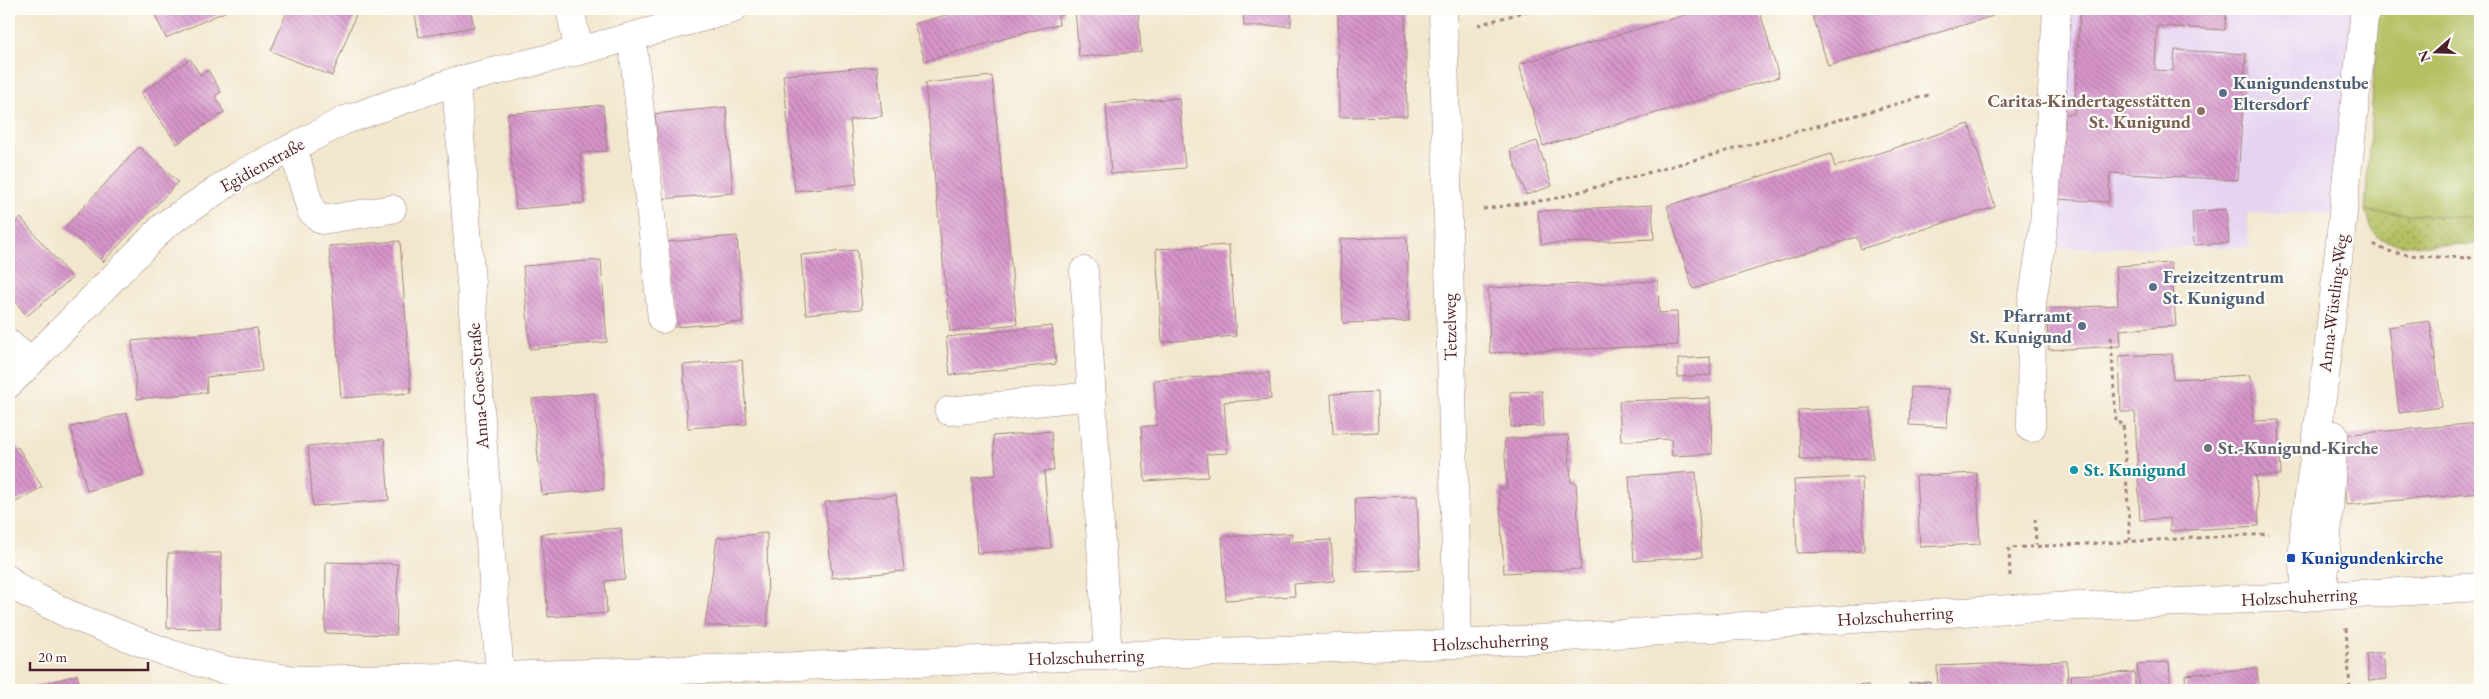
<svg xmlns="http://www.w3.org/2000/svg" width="2489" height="699" font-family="'EB Garamond',serif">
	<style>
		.built { fill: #e5d3f1 }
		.grass { fill: url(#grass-dots); stroke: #7f7046 }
		.garden { fill: #b4c062; stroke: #7f7046 }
		.building { fill: url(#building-back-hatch) }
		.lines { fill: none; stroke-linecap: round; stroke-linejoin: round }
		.minor-casing { stroke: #9e837c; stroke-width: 29 }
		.path { stroke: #9e837c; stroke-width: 3; stroke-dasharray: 4 4; stroke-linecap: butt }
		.minor { stroke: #fff; stroke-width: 28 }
		.service-dot { fill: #5c6f8a; stroke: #fdfcf7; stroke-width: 2 }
		.education-dot { fill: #8d6e63; stroke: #fdfcf7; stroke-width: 2 }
		.worship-dot { fill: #6b7280; stroke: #fdfcf7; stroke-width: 2 }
		.culture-dot { fill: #0f9aa8; stroke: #fdfcf7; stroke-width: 2 }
		.transit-dot { fill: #1a4fb4; stroke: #fdfcf7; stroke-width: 2 }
		.labels { text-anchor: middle; stroke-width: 4.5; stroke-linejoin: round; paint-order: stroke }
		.service-label { font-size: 18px; font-weight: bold; fill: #4e5e75; stroke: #fdfcf7; text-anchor: start }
		.education-label { font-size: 18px; font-weight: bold; fill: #785e54; stroke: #fdfcf7; text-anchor: end }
		.street-label { font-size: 18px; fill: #4a1f2b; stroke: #fdfcf7 }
		.worship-label { font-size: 18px; font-weight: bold; fill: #5b616d; stroke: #fdfcf7; text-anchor: start }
		.culture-label { font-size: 18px; font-weight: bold; fill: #0d838f; stroke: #fdfcf7; text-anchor: start }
		.transit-label { font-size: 18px; font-weight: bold; fill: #164399; stroke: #fdfcf7; text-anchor: start }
	</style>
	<defs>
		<pattern id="grass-dots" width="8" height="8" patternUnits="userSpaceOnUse" patternTransform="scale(1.25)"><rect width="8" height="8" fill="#b4c062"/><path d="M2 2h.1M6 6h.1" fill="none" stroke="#949b51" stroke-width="1.8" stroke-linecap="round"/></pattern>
		<pattern id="building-back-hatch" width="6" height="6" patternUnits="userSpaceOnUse" patternTransform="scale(1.25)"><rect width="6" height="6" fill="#d795cb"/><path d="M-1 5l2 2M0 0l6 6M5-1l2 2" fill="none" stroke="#b079a5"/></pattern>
	</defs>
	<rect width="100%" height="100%" fill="#fdfcf7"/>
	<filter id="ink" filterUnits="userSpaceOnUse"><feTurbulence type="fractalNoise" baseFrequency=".02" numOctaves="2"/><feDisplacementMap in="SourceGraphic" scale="10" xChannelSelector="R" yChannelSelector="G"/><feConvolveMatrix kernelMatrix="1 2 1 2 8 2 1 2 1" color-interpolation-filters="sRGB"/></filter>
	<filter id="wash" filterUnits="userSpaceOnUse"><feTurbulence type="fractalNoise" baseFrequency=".0096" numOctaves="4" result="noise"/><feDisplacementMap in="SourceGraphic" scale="20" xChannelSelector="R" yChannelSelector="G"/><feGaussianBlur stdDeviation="1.12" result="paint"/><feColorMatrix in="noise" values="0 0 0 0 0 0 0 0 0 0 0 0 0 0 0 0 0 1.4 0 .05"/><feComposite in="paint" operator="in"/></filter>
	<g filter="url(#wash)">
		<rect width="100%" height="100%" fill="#f2e7ce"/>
		<path class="built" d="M2066,9H2353L2334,214L2247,213L2250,247L2049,248Z"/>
		<path class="grass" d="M2365,211L2480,219V244C2460,244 2394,249 2380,238C2371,231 2369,222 2365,211Z"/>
		<path class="garden" d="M2378,9H2480V219L2365,211Z"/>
		<g id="blocks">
			<path class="building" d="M152,9H231L166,38Z
				M288,9H358L332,76L271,51Z
				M414,9H470L474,27L419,37Z
				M967,9H1063L1064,15H1058L1059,25L1046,27L925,61L914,24Z
				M1075,9H1138L1141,52L1079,57Z
				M1243,9H1291V26H1244Z
				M1338,9H1405L1407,116L1339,117Z
				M1705,9H1759L1779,77L1543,146L1519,64Z
				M1811,9H1991L1993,16L1828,66Z
				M2080,9H2226L2225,30L2157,26L2155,70L2173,71L2175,50L2246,54L2238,180L2110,173L2109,202L2055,199L2060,114H2074Z
				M190,59L200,75L208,70L221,92L215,96L224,112L177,144L141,93Z
				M877,66L882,116L850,120L857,184L795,191L783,75Z
				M992,76L1017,324L950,331L925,83Z
				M1179,98L1185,168L1111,174L1106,104Z
				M603,105L607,151L580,153L584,203L516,209L507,114Z
				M726,107L733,193L662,199L655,114Z
				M1969,124L1995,207L1861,249L1857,237L1693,289L1667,206L1831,154L1835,167Z
				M1537,141L1552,186L1526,195L1510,150Z
				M139,147L178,182L103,262L65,227Z
				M1652,205L1654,239L1541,244L1538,211Z
				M2226,209L2229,243L2194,245L2192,212Z
				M21,218L72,278L27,316L9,294V228Z
				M737,236L743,322L674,327L667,242Z
				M1407,237L1409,321L1343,323L1340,239Z
				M400,241L411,393L341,398L329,246Z
				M1229,245L1236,336L1162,342L1156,249Z
				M857,250L862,309L806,314L801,255Z
				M601,260L607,342L530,349L523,266Z
				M2171,263L2176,326L2120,330L2121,346L2049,350L2046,309L2118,305L2116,266Z
				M1658,281L1659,313L1677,312L1678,345L1490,353L1488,288Z
				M2430,321L2442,407L2399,413L2388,327Z
				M1052,326L1056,364L950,375L946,337Z
				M257,328L262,371L206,377L207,392L137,399L132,341Z
				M2172,354L2173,379L2250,375L2253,421L2279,420L2281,475L2256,476L2259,526L2170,531V518L2140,520L2135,412H2121L2119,356Z
				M1710,357L1711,375L1678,377V359Z
				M742,360L747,424L688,428L683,365Z
				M1269,373L1271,399L1224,402L1228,453L1206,454L1208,477L1145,481L1141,427L1157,425L1154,380Z
				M1911,387L1949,389L1947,427L1909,425Z
				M1542,391L1544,426L1511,427L1510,392Z
				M1377,392L1378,432L1333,434L1331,394Z
				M594,393L604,489L542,495L532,399Z
				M1710,398L1712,454L1672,456L1671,439L1621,441L1619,401Z
				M1871,408L1873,458L1800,460L1798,410Z
				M127,413L143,476L87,491L71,427Z
				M2480,423V493L2346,505L2340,435Z
				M1051,431L1054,471H1044L1051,548L977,553L972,477L996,475L993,436Z
				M1568,435L1571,483H1576L1581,569L1504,573L1499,488H1507L1504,439Z
				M384,439L389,500L313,506L308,446Z
				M18,447L42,487L9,506V453Z
				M1696,472L1702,557L1634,561L1629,476Z
				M1977,473L1980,544L1920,547L1916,476Z
				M1862,477L1864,551L1797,553L1794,480Z
				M896,495L904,571L832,578L825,502Z
				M1417,496L1420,569L1357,572L1355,498Z
				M621,528L625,579L605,581L607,613L548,617L541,534Z
				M767,533L768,626H705L717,538Z
				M1292,533V542L1331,540L1334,581L1294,584L1295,596L1226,600L1222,537Z
				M168,553H221L220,629L167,628Z
				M326,562L398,564L396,635L325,633Z
				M2383,652L2386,679L2369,681L2366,654Z
				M2067,661L2068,690H1938L1937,666Z
				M2169,662L2171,690H2139L2137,664Z
				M2257,668L2259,690H2186L2185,675Z
				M2135,672V690H2072L2071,675Z
				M77,675L81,690H21Z
				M1930,682V690H1910L1909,683Z
				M1709,684V690H1650V688Z
				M1868,685V690H1806L1805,689Z"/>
		</g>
	</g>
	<g filter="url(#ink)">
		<use href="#blocks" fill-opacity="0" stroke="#9e837c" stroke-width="1"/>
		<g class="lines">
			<g class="minor-casing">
				<path id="minor" d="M570,9L579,51
					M1443,9L1458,644
					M632,37L662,319
					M456,81L501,690
					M293,147L311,211L322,220L392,209
					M1084,271L1108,656
					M9,344L31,362
					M9,384L165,225L238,176L343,121L456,81L579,51L733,9
					M949,411L1092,396
					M2031,428L2032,303L2044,224L2057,9
					M9,580L15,587L68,614L171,654L225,670L296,680L500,676L1458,644L2011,609L2323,596L2480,587
					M2323,596L2334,435
					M2306,597L2303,551L2304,532L2327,361L2365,9"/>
			</g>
			<path class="path" d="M1478,25L1534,9
				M1483,209L1553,199L1929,95
				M2374,244C2391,259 2455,257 2480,258
				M2111,337L2116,423H2123L2130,540
				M2035,519L2036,545
				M2010,576L2009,548L2269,534
				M2346,628L2350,690"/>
			<use href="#minor" class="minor"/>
		</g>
	</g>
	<g class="service-dot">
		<circle cx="2223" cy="93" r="5"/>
		<circle cx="2153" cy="287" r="5"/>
		<circle cx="2082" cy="326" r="5"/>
	</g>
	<circle class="education-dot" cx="2201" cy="111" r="5"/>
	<circle class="worship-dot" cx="2208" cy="448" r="5"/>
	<circle class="culture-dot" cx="2074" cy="470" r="5"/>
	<rect class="transit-dot" x="2286" y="553" width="10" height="10" rx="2.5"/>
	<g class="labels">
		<g class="service-label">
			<text x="2233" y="89">Kunigundenstube<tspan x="2233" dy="21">Eltersdorf</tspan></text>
			<text x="2163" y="283">Freizeitzentrum<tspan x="2163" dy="21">St. Kunigund</tspan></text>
			<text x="2072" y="322" text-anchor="end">Pfarramt<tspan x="2072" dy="21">St. Kunigund</tspan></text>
		</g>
		<g class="education-label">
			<text x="2191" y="107">Caritas-Kindertagesstätten<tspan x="2191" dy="21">St. Kunigund</tspan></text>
		</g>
		<g class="street-label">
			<text transform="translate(262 165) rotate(-29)" y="6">Egidienstraße</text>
			<text transform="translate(2333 303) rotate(-83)" y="6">Anna-Wüstling-Weg</text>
			<text transform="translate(1450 327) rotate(-91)" y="6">Tetzelweg</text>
			<text transform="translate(478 386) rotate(-94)" y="6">Anna-Goes-Straße</text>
			<text transform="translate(2299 597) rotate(-3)" y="6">Holzschuherring</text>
			<text transform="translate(1895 616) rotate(-4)" y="6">Holzschuherring</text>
			<text transform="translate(1490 642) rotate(-3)" y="6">Holzschuherring</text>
			<text transform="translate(1086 657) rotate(-2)" y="6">Holzschuherring</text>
		</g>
		<g class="worship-label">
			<text x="2218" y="454">St.-Kunigund-Kirche</text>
		</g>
		<g class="culture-label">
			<text x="2084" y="476">St. Kunigund</text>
		</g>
		<g class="transit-label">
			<text x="2301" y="564">Kunigundenkirche</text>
		</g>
	</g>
	<rect width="2489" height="699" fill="none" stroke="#fdfcf7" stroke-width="30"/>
	<g transform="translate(2436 52) rotate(250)" stroke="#fdfcf7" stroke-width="4" paint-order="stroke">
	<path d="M0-4L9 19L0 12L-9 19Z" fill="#4a1f2b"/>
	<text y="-8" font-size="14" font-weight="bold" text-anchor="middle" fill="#4a1f2b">N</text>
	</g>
	<path d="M30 662v8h118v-8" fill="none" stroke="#4a1f2b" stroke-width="2.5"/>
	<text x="38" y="662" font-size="15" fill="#4a1f2b" stroke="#fdfcf7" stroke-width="4" paint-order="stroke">20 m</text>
</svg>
